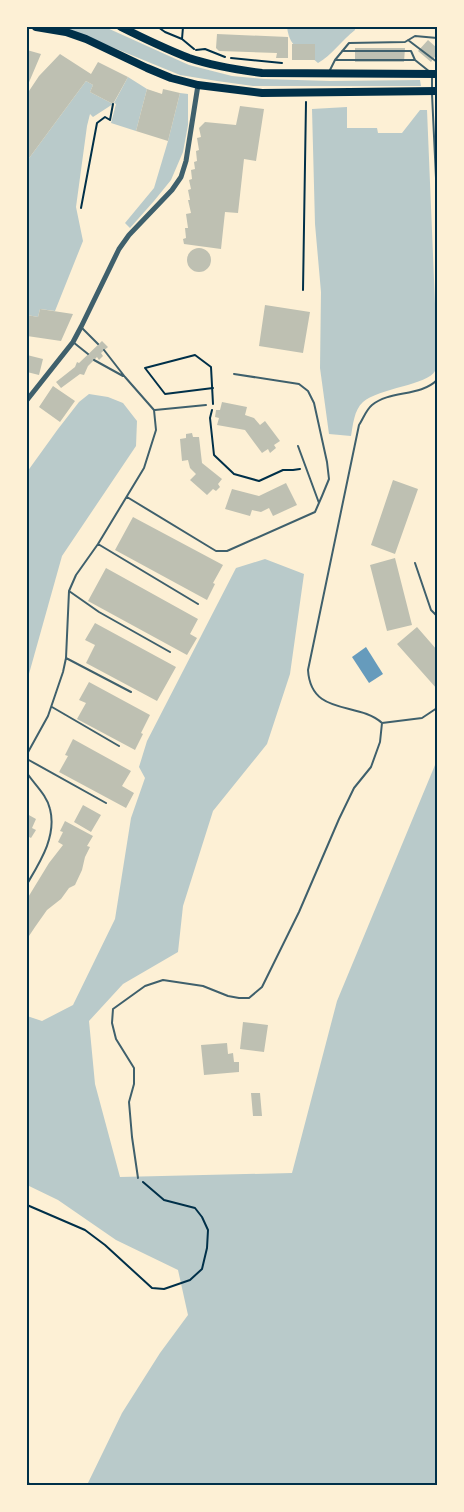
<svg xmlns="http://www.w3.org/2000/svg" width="464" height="1512" font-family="'Varela Round',sans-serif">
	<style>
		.green { fill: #b9caca }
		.water { fill: #669bbc }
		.building { fill: #bec0b2 }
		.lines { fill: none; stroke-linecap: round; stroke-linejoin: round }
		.path { stroke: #003049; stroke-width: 2 }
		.service { stroke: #3f606c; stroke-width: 2 }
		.minor { stroke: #3f606c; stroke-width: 5 }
		.primary { stroke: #003049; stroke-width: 8 }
		.neatline { fill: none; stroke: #003049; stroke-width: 2 }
	</style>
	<rect width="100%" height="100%" fill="#fdf0d5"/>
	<path class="green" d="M63,27H105L189,65L232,76L264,79L330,81L420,80L421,86H253L217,81L180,75Z
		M287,27H355V30C342,40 332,55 318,63C303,48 290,51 287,27Z
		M128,77L147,89L136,131L111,123L116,104L114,103Z
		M86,81L93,85L90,92L113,104L93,117L90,114L87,126L76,207L83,241L55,311L40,309L38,317L27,315V161Z
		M180,93L188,94V125L183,152L171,180L154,201L130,228L125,223L154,188L168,141Z
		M347,107V128H377L378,133H402L420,110H427L437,352C437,358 438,366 435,371C428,385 379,388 363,402C354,410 353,425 351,436L329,434L320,368L321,292L315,224L312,109Z
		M89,394L108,397L123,403L137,421L136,446L62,556L27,681V472L58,429L79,402Z
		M265,559L304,574L290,674L267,744L213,811L183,906L178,952L123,984L89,1021L95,1084L120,1177L292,1173L337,1001L435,765H437V1485H87L122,1413L160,1353L188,1315L178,1270L116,1240L58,1200L27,1185V1016L42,1021L73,1005L115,919L131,818L145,778L139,767L147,741L236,568Z"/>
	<path class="water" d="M366,647L383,674L369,683L352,657Z"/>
	<path class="building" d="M217,34L288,37V58H276L277,53L219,51L216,48Z
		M428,40L437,48V54L431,62L418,51Z
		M292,44H315V60H292Z
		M355,48H405L404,62H355Z
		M27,50L41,54L27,87Z
		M60,54L91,74L98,62L128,77L113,104L90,92L93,85L86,81L27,161V94L39,76Z
		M147,89L162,94L163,89L180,93L168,141L136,131Z
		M240,106L264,109L256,161L244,159L238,213L225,212L221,249L184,244L183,239L186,238L185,228H188L186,214L191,213L188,200H190L188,190L191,189L189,180L192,179L191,170L195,169L194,162L197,161L196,151L199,150L197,138L201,137L199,128L205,122L236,125Z
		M187 260a12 12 0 1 1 24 0a12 12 0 1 1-24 0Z
		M265,305L310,312L303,353L259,346Z
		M40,309L73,314L61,341L27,336V315L38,317Z
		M102,341L108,347L101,353L103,356L99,360L97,357L88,366L84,375L80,374L61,388L56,382L75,367L77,362L79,363Z
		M27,355L43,359L39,375L27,372Z
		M53,386L75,401L60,422L39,407Z
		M222,402L247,407L245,415L254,418L260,425L265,421L280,441L274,445L276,448L270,453L268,449L262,453L245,430L217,425L219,418L215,417L216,410H220Z
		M192,433L193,437H199L202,463L222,479L218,484L220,487L216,491L213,489L207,495L190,480L196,474L190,468L188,460L182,461L180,439L186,438V434Z
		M393,480L418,489L395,554L371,545Z
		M286,483L297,505L273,516L269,508L261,512L252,510L250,516L225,509L232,489L259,496Z
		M133,517L223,565L213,583L215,584L207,600L115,550Z
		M395,558L412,625L387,631L370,565Z
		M106,568L198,619L190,634L197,638L187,655L88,601Z
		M95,623L176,667L157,701L86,663L95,645L85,640Z
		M417,627L437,650V689L397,644Z
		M89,682L150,715L141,733L143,734L135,750L77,719L86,703L79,700Z
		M73,739L131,771L122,786L134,793L126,808L59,772L68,756L65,755Z
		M83,805L101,815L91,832L74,822Z
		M27,814L36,819L32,828L36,830L31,838L27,836Z
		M65,821L93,836L87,846L90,847L85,857L82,870L75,885L69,888L61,899L47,910L35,927L29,936L27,935V899L49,863L63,845L58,842L63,832L60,831Z
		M243,1022L268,1025L264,1052L240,1049Z
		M227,1043L228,1054L233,1053L234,1062H239V1072L204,1075L201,1045Z
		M251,1093H260L262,1116H253Z"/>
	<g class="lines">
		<path class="path" d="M158,27L165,32L182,39L194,49
			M182,39L183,27
			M196,50L205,49L225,57
			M231,58L282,63
			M81,208L97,123L105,117L110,120L113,104
			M303,290L306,102
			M213,388L165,394L145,368L195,355L211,367L213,404
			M212,410L210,418L214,455L234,474L259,481L283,470H293L300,469
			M27,1205L85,1230L105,1245L152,1288L164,1289L190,1280L202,1269L207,1248L208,1230L202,1217L195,1208L164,1200L143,1182
			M27,1479L29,1485"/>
		<path class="service" d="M408,40L437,62
			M342,51H411L415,60L430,72
			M335,60H415
			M330,70L335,60L349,43L405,42L415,36L437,38
			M432,89V76
			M432,94L437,199
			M81,327L98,344
			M73,342L88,354
			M94,360L123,376
			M155,410L206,405
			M298,446L319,503
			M127,497L216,551H227L315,512L322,496L329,479L327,462L314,403L308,391L299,384L234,374
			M98,544L198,604
			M415,563L431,610L437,616
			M69,591L99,612L170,652
			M66,658L131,692
			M52,707L119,746
			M382,723C358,701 311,717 308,670L359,425C363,419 366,410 372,405C390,390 420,397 437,380
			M382,723L422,718L437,708
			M27,754L48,716L63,672L66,658L69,591L76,575L98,544L144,468L156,430L154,410L125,377L104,350
			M27,759L106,803
			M27,773C34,784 47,795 50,809C57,836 40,862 27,884
			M138,1178L132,1137L129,1102L134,1084V1068L116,1039L112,1023L113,1009L145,986L163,980L203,986L228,996L239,998H249L262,987L299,912L339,819L354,788L371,767L380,742L382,723"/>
		<path class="minor" d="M27,400L73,342L81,327L119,249L129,235L172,190L181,177L186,161L198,85"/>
		<path class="primary" d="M36,27L66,32L86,39L147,68L171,78L198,85L262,93L437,91
			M121,27C143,38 166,49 189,58C213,66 238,70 262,73L437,74"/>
	</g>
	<rect width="464" height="1512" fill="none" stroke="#fdf0d5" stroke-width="57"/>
	<rect x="28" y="28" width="408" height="1456" class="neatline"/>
</svg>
